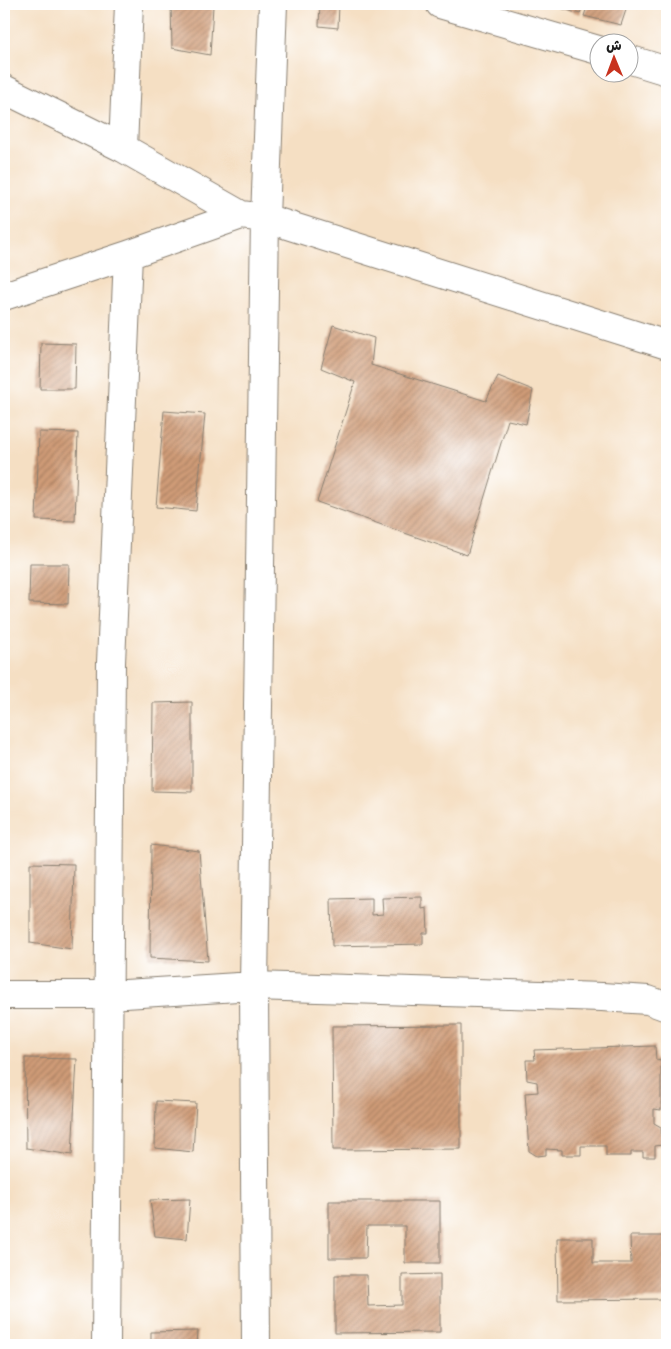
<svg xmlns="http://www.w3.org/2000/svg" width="671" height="1349" font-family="Mynerve,'Playpen Sans Arabic',sans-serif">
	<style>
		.building { fill: url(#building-hatch) }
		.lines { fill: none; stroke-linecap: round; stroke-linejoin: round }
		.minor-casing { stroke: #887e70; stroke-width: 30 }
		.minor { stroke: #fff; stroke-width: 28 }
	</style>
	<defs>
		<pattern id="building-hatch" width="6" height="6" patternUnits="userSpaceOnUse" patternTransform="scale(1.25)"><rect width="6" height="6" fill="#cf9b77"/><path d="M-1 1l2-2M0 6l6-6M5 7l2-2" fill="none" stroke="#a77e61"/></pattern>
	</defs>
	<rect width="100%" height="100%" fill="#fff"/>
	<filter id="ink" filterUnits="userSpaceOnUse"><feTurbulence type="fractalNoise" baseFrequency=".02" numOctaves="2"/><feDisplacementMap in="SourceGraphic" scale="10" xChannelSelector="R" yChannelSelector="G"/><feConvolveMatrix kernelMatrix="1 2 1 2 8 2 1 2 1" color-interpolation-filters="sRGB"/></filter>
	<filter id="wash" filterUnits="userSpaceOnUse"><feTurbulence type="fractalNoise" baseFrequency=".0096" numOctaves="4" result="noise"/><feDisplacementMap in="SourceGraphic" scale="20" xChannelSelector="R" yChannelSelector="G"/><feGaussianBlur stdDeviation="1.12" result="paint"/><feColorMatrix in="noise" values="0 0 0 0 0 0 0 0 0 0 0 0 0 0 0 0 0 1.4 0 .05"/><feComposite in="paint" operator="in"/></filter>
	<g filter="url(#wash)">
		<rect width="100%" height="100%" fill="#f5dfc3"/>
		<g id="blocks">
			<path class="building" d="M171,4L213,6L210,55L172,48Z
				M320,4H339L338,28L319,26Z
				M547,4H583L580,14Z
				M588,4H628L621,25L584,16Z
				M333,325L374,338L371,365L486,401L498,376L533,390L526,424L508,420L467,555L317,502L355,382L321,368Z
				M41,343L76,344L75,389H40Z
				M164,411L205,414L196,511L156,507Z
				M39,432L78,433L75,521L36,520Z
				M30,564H69L68,604L29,603Z
				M192,702V792L152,791L153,703Z
				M151,845L199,851L208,961L150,958Z
				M30,863L74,864L72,949L30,943Z
				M422,897V909L427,908L428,933H423V944L332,946L331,899L372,898V915L383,914L382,898Z
				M461,1025V1149L333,1150L332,1026Z
				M655,1046L656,1060L661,1061V1110L654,1109V1123L661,1127L662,1145L655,1146V1157H643V1152H631V1156H606V1146H581V1155H562V1150L546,1149V1155L537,1156L529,1151L525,1093L538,1092L537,1082L527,1080L526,1060H535L534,1050Z
				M25,1058L77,1059L72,1155L26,1148Z
				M156,1101L196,1103L193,1152L155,1148Z
				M190,1199L187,1239L155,1236L150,1200Z
				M329,1201H440V1263H405V1226H367L366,1258H329Z
				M630,1236H667V1299L558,1300L557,1238H593V1263H631Z
				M440,1274V1332L335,1333V1275H367L368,1306L402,1305V1275Z
				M198,1331L197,1345H151V1332Z
				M667,1342V1345H617V1343Z"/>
		</g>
	</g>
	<g filter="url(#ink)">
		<use href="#blocks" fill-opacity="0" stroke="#887e70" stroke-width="1"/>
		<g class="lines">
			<g class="minor-casing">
				<path id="minor" d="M440,4L598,50
					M628,59L667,71
					M4,89L123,148L241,215L265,218L667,345
					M123,148L129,4
					M4,296L128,255L241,215
					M4,995H109L254,986L602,997L648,1000L667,1007
					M106,1345L111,663L128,255
					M256,1345L254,986L265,218L273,4"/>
			</g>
			<use href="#minor" class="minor"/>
		</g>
	</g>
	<rect width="671" height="1349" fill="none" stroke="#fff" stroke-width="20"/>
	<g transform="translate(614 58) rotate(359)"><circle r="24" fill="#ffffff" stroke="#a4a4a4"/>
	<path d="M0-4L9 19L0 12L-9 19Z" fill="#c8321e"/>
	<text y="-8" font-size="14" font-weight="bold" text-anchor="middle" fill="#1c1c1c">ش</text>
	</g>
</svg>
